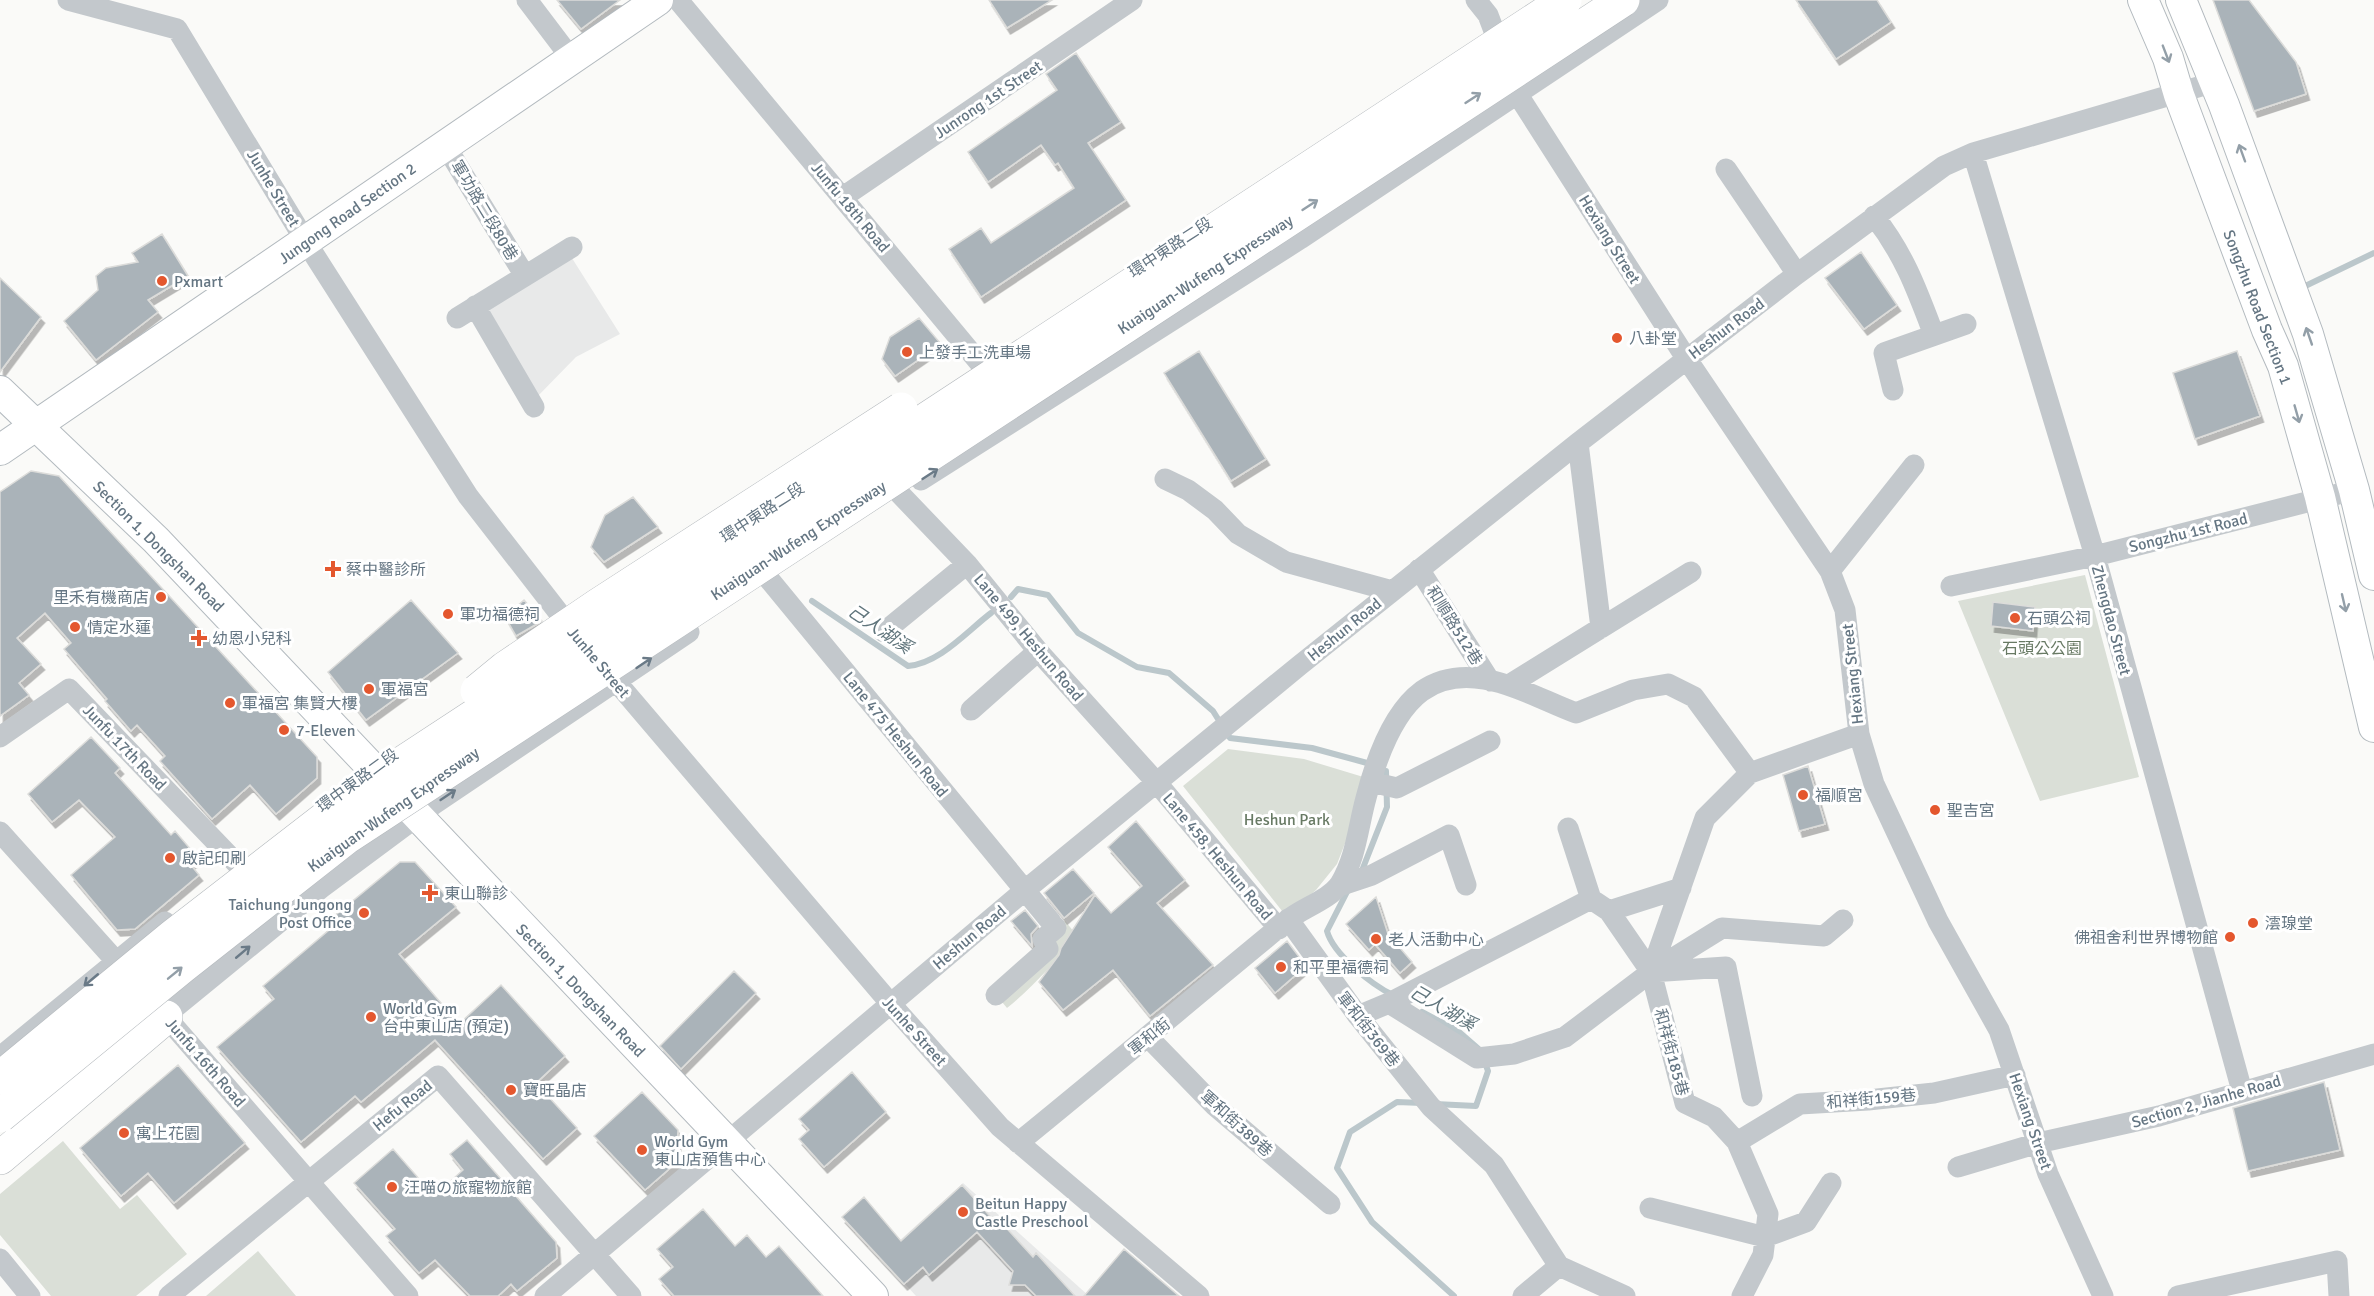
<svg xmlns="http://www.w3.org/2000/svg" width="2374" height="1296" font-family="Signika,'Noto Sans TC','Noto Sans JP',sans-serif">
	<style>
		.built { fill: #e8e9e9 }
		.green { fill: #dadfd7 }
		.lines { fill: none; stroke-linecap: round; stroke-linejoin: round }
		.stream { stroke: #bbc7cb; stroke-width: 6 }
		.building { fill: #aab3b9; stroke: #dcdcda; stroke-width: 1.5; filter: url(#shadow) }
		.secondary-casing { stroke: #b3babf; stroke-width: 32 }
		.highway-casing { stroke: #b4b9bd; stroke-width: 34 }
		.street { stroke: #c3c8cc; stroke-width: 21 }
		.secondary { stroke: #fff; stroke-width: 30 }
		.highway { stroke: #fff; stroke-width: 33 }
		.highway-bridge-casing { stroke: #b4b9bd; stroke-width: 34; stroke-linecap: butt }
		.highway-bridge { stroke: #fff; stroke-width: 33 }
		.oneway { stroke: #939fa8 }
		.oneway2 { stroke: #6a7a87 }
		.poi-dot { fill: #e4572e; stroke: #fff; stroke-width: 2 }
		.labels { text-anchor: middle; stroke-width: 6; stroke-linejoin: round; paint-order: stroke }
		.street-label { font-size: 16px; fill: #657683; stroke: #fff }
		.poi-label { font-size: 16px; fill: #657683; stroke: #fff; text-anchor: start }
		.park-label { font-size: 16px; fill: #687a64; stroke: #fff }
		.water-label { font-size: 18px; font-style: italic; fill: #60757c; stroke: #fff }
	</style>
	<defs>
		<filter id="shadow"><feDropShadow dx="3.5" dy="6" stdDeviation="0" flood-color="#0004"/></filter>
	</defs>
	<rect width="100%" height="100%" fill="#fafaf8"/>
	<path class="built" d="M570,255L620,334L576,357L535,399L483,306Z
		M963,1183L1089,1296H916L895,1273L899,1241Z"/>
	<path class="green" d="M2085,575L2139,777L2040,801L1958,601Z
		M1228,749L1304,759L1370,779L1337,864L1316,890L1286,916L1183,786Z
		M1065,921L1080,939C1054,960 1034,987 1007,1008L993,991L1037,951L1034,947Z
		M63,1141L120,1209L137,1195L187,1254L136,1296H51L0,1235V1194Z
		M258,1251L296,1296H206Z"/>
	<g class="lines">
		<path class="stream" d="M2299,289L2374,253
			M1011,597L1018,589L1048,595L1078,633L1137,667L1169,673L1213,711L1230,738L1312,748L1367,763
			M812,601L908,666C940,663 966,632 991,613
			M1361,873L1387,807L1386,771
			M1349,888L1327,931C1333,954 1372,985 1393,995
			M1422,1012L1458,1031L1481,1051
			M1422,1103L1397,1102L1350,1132L1337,1168L1372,1222L1454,1296
			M1435,1104L1476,1106L1488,1071L1484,1060"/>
	</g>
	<path class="building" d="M557,0H620L581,29Z
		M989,0H1052L1007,28Z
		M1796,0H1877L1891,22L1836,59Z
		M2213,0H2249L2296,62L2306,94L2254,111Z
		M1076,53L1121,122L1088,143L1126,200L981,297L949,249L981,228L991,243L1074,188L1058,163L1055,165L1041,145L988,182L968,152L1057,90L1046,74Z
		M162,234L188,276L148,300L158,312L96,360L64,321L98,290L96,276L106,268L138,262L132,253Z
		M1861,252L1897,305L1864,329L1825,278Z
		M0,278L41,317L0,372Z
		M919,318L941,344L895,376L882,359L890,337Z
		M1199,351L1266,459L1231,481L1164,373Z
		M2237,351L2260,416L2195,439L2173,373Z
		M31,471L59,476L317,757V778L276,814L250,785L212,819L160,761L165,756L137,725L131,731L105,701L107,699L64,649L71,643L45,613L17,638L41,664L19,683L29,695L0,716V492Z
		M633,497L658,527L604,562L591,547L605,515Z
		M411,600L458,653L366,720L328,672Z
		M524,600L542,621L516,636L505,617Z
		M1993,602L2035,607L2033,631L1991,626Z
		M91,737L120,768L115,773L171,835L175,831L198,858L190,864L199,875L135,929L117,930L71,875L115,837L79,800L52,822L28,794Z
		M1808,766L1825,824L1799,831L1783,775Z
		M1136,821L1185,880L1157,903L1213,965L1150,1016L1113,970L1063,1010L1039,982L1059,955L1061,948L1095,895L1111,913L1142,886L1108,847Z
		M400,862H415L456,907L399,954L459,1024L501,985L565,1056L536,1083L577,1128L543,1159L435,1040L361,1102L355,1096L301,1142L217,1047L274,999L263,986L336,924L332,918Z
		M1073,869L1094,893L1064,918L1044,893Z
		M1376,897L1388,934L1412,962L1400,973L1375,944L1369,950L1346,924Z
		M1025,910L1038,926L1031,934L1032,946L1011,921Z
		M1287,941L1306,966L1275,993L1255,968Z
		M734,971L756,993L681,1069L660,1046Z
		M178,1065L245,1143L174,1203L148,1173L121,1196L80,1148Z
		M852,1072L886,1112L824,1167L799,1139L809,1130L799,1119Z
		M2324,1082L2340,1150L2248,1171L2233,1108Z
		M642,1092L678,1130L676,1163L645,1190L594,1136Z
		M467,1140L556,1242L557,1258L517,1291L511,1284L498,1296H470L435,1260L419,1273L386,1236L395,1229L354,1183L393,1149L434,1196L463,1170L450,1154Z
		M962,1185L996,1223L999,1220L1033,1257L1036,1253L1075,1296H1036L1025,1285H1009L1013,1271L977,1232L929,1275L923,1267L904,1284L842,1217L864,1197L901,1241Z
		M703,1209L735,1246L747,1235L766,1257L779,1246L823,1296H674L659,1279L673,1267L657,1249Z
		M1124,1249L1179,1296H1084Z"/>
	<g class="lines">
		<g class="secondary-casing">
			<path id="secondary" d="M2143,0L2168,58L2179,95L2267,330L2283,366L2320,497L2374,727
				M2181,0L2224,105L2308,334L2354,490L2374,575
				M0,391L156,540L873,1296
				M0,450L658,0"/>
		</g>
		<g class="highway-casing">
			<path id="highway" d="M0,1158L166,1017"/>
		</g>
		<path class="street" d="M68,0L177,29L306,242L468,496L576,635
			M527,0L571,58
			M678,0L998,385
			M1476,0L1488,15L1502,52
			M1513,82L1518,95L1686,358L1830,571L1845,610L1859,734L1874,784L1938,921L1999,1030L2048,1174L2103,1296
			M445,145L525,276
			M1973,153L2095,556L2242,1091
			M1726,169L1797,274
			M843,197L1132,0
			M1874,216C1904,254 1917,290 1934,335
			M475,306L534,407
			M457,318L572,247
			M1893,390L1884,353L1966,324
			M1578,443L1601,628
			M1165,479L1188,490L1215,510L1238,534L1286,562L1392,591
			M921,480L1300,239L1658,0
			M900,494L967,564L1038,651L1157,783L1279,929
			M1419,569L1490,681
			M1830,571L1914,465
			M768,578L1051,922
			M1951,586L2095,556L2354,490
			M884,632L967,564
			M608,672L890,1003L1000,1127L1199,1296
			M1509,685L1691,572
			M971,710L1038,651
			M0,737L69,689L239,866
			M1371,782L1397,788L1490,741
			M1568,828L1591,899L1609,911L1651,972L1726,967L1752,1096
			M0,832L124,970
			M1339,886L1372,875L1449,835L1466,885
			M1609,911L1681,888
			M1288,919L1358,1016L1431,1107L1494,1165L1559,1266
			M996,995L1048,949L1043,939L1056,928L1053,925
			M1389,1003L1591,899
			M159,1009L408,1296
			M1358,1016L1389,1003L1477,1058L1514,1054L1565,1037L1651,972L1722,928L1824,936L1843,920
			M156,1023L321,888L434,804L689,632
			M1148,1037L1214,1105L1330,1204
			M0,1057L165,922
			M1737,1142L1800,1104L1868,1100L1934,1093L2015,1075
			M1018,1143C1109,1069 1198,994 1288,920C1302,908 1329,900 1340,884C1356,858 1358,827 1366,798C1375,763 1392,713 1422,691C1471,657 1530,696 1576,713L1633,690L1668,684L1694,697L1750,773
			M1958,1167L2038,1143L2159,1116L2374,1054
			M1650,1208L1765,1237L1806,1222L1831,1183
			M0,1259L30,1296
			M169,1296L438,1076L631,1296
			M545,1296L1024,891L1300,665L1578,443L1797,274L1944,166L1973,153L2215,82
			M1523,1296L1559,1266L1625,1296
			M1742,1296L1763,1255L1768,1214L1737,1142L1714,1117L1685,1103L1651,972L1705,818L1750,773L1859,734
			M2178,1296L2337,1261L2339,1296"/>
		<use href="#secondary" class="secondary"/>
		<use href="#highway" class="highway"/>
		<g class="highway-bridge-casing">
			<path id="highway-bridge" d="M477,691L505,668L598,605L901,409
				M0,1078L174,935L364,788L1565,0
				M0,1116L182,967L346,838L1623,0"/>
		</g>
		<use href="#highway-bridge" class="highway-bridge"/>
	</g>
	<defs><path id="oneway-shaft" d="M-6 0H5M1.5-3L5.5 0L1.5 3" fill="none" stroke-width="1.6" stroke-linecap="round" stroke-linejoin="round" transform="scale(1.5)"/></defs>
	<g class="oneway">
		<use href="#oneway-shaft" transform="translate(2166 54) rotate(69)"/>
		<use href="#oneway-shaft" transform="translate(1473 98) rotate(-33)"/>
		<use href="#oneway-shaft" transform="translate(2242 153) rotate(-110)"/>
		<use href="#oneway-shaft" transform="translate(1310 205) rotate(-33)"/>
		<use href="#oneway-shaft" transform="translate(2309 336) rotate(-109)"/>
		<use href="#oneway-shaft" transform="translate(2297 414) rotate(74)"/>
		<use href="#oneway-shaft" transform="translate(2344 603) rotate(77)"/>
		<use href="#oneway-shaft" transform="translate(175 973) rotate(-39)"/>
	</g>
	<g class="oneway2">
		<use href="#oneway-shaft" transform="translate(930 474) rotate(-33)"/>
		<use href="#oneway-shaft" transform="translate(644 663) rotate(-34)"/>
		<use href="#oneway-shaft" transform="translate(448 795) rotate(-34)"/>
		<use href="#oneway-shaft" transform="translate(243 952) rotate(-40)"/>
		<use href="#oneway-shaft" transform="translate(91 980) rotate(140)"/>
	</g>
	<g class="poi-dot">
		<circle cx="162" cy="281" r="6"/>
		<circle cx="1617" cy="338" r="6"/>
		<circle cx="907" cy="352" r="6"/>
		<path d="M330 560h6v6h6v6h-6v6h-6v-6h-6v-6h6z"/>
		<circle cx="161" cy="597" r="6"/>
		<circle cx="448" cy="614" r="6"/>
		<circle cx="2015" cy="618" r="6"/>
		<circle cx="75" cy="627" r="6"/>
		<path d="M196 629h6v6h6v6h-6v6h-6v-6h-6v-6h6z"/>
		<circle cx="369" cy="689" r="6"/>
		<circle cx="230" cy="703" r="6"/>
		<circle cx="284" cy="730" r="6"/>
		<circle cx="1803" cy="795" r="6"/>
		<circle cx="1935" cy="810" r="6"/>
		<circle cx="170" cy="858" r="6"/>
		<path d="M427 884h6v6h6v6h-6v6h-6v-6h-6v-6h6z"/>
		<circle cx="364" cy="913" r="6"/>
		<circle cx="2253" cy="923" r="6"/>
		<circle cx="2230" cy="937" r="6"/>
		<circle cx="1376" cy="939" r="6"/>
		<circle cx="1281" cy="967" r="6"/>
		<circle cx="371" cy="1017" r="6"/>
		<circle cx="511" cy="1090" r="6"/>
		<circle cx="124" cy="1133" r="6"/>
		<circle cx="642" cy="1150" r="6"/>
		<circle cx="392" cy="1187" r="6"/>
		<circle cx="963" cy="1212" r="6"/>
	</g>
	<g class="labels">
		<g class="street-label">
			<text transform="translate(988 99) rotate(-34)" y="6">Junrong 1st Street</text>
			<text transform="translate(274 188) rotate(59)" y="6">Junhe Street</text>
			<text transform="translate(851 207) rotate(50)" y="6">Junfu 18th Road</text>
			<text transform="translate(485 210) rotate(59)" y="6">軍功路二段80巷</text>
			<text transform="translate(347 213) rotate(-35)" y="6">Jungong Road Section 2</text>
			<text transform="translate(1610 239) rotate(58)" y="6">Hexiang Street</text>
			<text transform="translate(1170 247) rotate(-33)" y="6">環中東路二段</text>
			<text transform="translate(1205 274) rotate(-33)" y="6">Kuaiguan-Wufeng Expressway</text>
			<text transform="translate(2258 307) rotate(69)" y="6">Songzhu Road Section 1</text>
			<text transform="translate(1726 328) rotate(-37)" y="6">Heshun Road</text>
			<text transform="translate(762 512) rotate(-33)" y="6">環中東路二段</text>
			<text transform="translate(2188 532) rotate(-14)" y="6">Songzhu 1st Road</text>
			<text transform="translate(798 540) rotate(-33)" y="6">Kuaiguan-Wufeng Expressway</text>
			<text transform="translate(159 546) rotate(45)" y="6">Section 1, Dongshan Road</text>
			<text transform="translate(2112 620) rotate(75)" y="6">Zhengdao Street</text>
			<text transform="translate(1455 625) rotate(58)" y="6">和順路512巷</text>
			<text transform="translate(1344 629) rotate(-39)" y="6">Heshun Road</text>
			<text transform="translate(1029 637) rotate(50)" y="6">Lane 499, Heshun Road</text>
			<text transform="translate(599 662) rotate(50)" y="6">Junhe Street</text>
			<text transform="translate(1852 674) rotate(-96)" y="6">Hexiang Street</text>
			<text transform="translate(896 734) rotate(51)" y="6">Lane 475 Heshun Road</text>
			<text transform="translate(125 747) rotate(46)" y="6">Junfu 17th Road</text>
			<text transform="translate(357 780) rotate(-36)" y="6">環中東路二段</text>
			<text transform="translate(393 809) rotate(-35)" y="6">Kuaiguan-Wufeng Expressway</text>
			<text transform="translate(1218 856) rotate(50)" y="6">Lane 458, Heshun Road</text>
			<text transform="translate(969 937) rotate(-40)" y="6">Heshun Road</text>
			<text transform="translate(581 990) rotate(46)" y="6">Section 1, Dongshan Road</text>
			<text transform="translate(1369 1029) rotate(52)" y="6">軍和街369巷</text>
			<text transform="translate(915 1031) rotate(48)" y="6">Junhe Street</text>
			<text transform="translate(1149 1036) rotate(-39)" y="6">軍和街</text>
			<text transform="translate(1672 1052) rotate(75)" y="6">和祥街185巷</text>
			<text transform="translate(206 1062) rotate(49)" y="6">Junfu 16th Road</text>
			<text transform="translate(1871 1098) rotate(-5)" y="6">和祥街159巷</text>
			<text transform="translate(2206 1101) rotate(-16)" y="6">Section 2, Jianhe Road</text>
			<text transform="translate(402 1105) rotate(-39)" y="6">Hefu Road</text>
			<text transform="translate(2031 1121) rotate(71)" y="6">Hexiang Street</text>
			<text transform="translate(1237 1123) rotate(42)" y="6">軍和街389巷</text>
		</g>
		<g class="poi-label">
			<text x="174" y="287">Pxmart</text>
			<text x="1629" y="344">八卦堂</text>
			<text x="919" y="358">上發手工洗車場</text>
			<text x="346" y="575">蔡中醫診所</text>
			<text x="149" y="603" text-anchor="end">里禾有機商店</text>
			<text x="460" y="620">軍功福德祠</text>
			<text x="2027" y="624">石頭公祠</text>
			<text x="87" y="633">情定水蓮</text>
			<text x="212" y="644">幼恩小兒科</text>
			<text x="381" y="695">軍福宮</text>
			<text x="242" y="709">軍福宮 集賢大樓</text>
			<text x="296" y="736">7-Eleven</text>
			<text x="1815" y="801">福順宮</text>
			<text x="1947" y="816">聖吉宮</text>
			<text x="182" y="864">啟記印刷</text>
			<text x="444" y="899">東山聯診</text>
			<text x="352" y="910" text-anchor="end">Taichung Jungong<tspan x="352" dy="18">Post Office</tspan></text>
			<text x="2265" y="929">澐瑔堂</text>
			<text x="2218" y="943" text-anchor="end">佛祖舍利世界博物館</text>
			<text x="1388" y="945">老人活動中心</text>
			<text x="1293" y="973">和平里福德祠</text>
			<text x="383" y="1014">World Gym<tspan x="383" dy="18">台中東山店 (預定)</tspan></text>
			<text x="523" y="1096">寶旺晶店</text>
			<text x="136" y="1139">寓上花園</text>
			<text x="654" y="1147">World Gym<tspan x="654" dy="18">東山店預售中心</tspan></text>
			<text x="404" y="1193">汪喵の旅寵物旅館</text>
			<text x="975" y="1209">Beitun Happy<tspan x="975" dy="18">Castle Preschool</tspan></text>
		</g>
		<g class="park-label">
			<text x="2042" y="654">石頭公公園</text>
			<text x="1287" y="825">Heshun Park</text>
		</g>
		<g class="water-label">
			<text transform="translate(880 629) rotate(34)" y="6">己人湖溪</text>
			<text transform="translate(1443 1008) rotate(30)" y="6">己人湖溪</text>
		</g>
	</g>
</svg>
